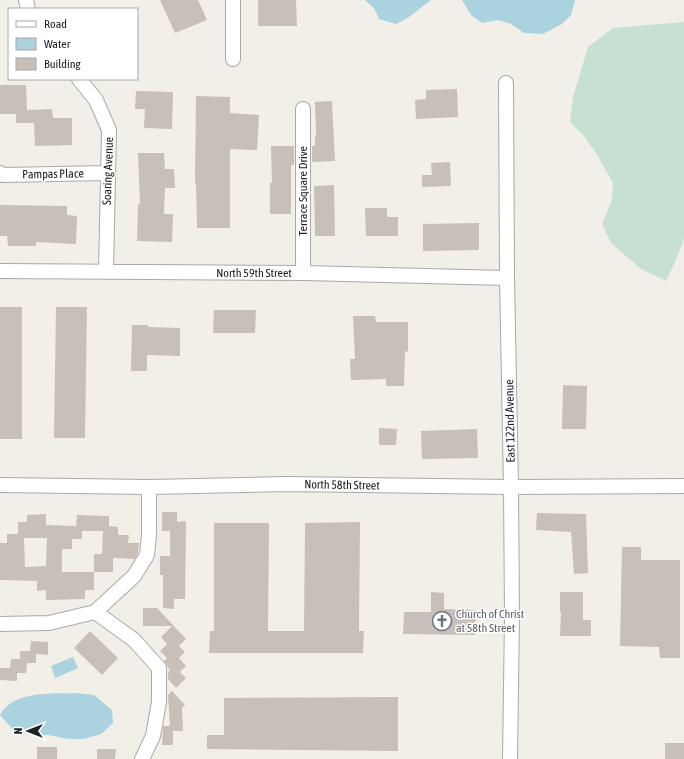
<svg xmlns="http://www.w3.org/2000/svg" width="684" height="759" font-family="'Asap Condensed',sans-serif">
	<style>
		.wetland { fill: #c6e0d4 }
		.water { fill: #aad3df }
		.building { fill: #c7bfb8; fill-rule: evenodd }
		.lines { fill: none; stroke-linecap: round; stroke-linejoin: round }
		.minor-casing { stroke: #a9a9a9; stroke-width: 16 }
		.minor { stroke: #fff; stroke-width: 14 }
		.labels { text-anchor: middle; stroke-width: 3; stroke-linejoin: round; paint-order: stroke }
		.street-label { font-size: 12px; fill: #222; stroke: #fff }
		.worship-label { font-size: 12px; fill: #5b616d; stroke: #fff; text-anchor: start }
	</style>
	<rect width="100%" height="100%" fill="#f2efe9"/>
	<path class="wetland" d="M684,22V239L674,264L666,281L641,269L611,243L602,224L612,200L613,183L596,153L583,135L570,122L573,97L588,47L613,28Z"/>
	<path class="water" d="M365,0H431L409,17L396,24L379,19L374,8Z
		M462,0H575L571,15L562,24L543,34L524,33L511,24L498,20L482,23L471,15Z
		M73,657L78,668L55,678L51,666Z
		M77,693L94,695L112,710L113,723L101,734L84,739H68L48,735H34L14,731L0,715C13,690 53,694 77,693Z"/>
	<path class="building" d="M160,0H198L207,20L175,33Z
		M258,0H296L297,26H258Z
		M0,85H26L27,110L52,109L53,118H72V145L35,146L34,123H16V114H0Z
		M457,89L458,117L416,119L415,100L426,99V90Z
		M136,91L173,92L172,129L144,128L145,109H135Z
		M196,96L230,97V113L259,115L257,150L230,149V228H197L196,183H195Z
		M332,101L335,161L312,162V146H315V136H316L315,102Z
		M271,146H294V165H291V214H270V183H272Z
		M138,153H164L165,169H174L175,188H165L164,214H173L172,242L137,241L138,204H140Z
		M450,162L451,186L422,187V175H432L431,163Z
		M334,185L335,236H315L314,186Z
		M0,205L67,206V215L77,216L76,244L36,242V246H8L7,236H0Z
		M365,208H387V217H398V236H366Z
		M479,223V250L423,251V224Z
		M0,307H22V439H0Z
		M56,307H87L85,438H54Z
		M214,310H256L255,333H213Z
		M353,316H375L376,322H408V352L405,351L404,386H386V379L351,380L350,359H355Z
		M132,325H148V327L180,328V356L147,355V371H131Z
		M563,385L587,386L586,429H562Z
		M379,428L397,429L396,445H379Z
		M477,429L478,458L422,459L421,431Z
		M162,512H177V522L186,521L185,599H174V609L163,608V575H160V556H170V531H162Z
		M537,513L586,514L588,573L574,574L571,532L536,530Z
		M46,514V525L76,526L77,515L109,516V526L118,527V535H129L128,543H139L138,553L135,559L113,558V572H94V554H102L103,531H82V539H72V549H62V572H94V590H85V599L46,600V590L37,591V581L0,580V543H7V534H18V522H27V515ZM24,538H47L46,566L25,567Z
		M360,522L359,631H364L363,653H209L210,631H214V523H269L268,631H304L305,523Z
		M622,547H641V560H680V658H660L659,647L620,646Z
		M431,592L444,593V609L476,610L475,635L403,634L404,612H431Z
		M560,592H583V620H591V636H560L561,612H560Z
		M143,608H157L186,639L179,646L185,652L179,658L186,666L180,672L186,678L176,688L168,679V672L170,670L164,661L167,658L160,651L167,644L161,637L172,626H143Z
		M90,631L118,658L102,675L74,648Z
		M31,641L48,642V655L36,654V663H27L26,673H17V681L0,680V668H10L11,659H20V651H30Z
		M172,691L185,705L182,708L183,731H173V745H162L163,726H170L168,695Z
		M398,697V751L207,749V735H224V698Z
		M665,743H684V759H665Z
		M37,747H57V759H37Z
		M97,749H116L115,759H97Z"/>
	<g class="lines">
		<g class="minor-casing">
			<path id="minor" d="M26,0L28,9
				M233,59V0
				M79,79L96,100L109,130L106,272
				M506,83L507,278L511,487L512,616L510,759
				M303,109V273
				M0,173L3,175L107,173
				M0,271L303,273L507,278
				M0,485L149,487L286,484L511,487L684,486
				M95,612L134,640L159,668V702L153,736L142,759
				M0,624L49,623L95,612L134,576L147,555L149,535V487"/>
		</g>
		<use href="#minor" class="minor"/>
	</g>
	<defs>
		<g id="church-ring" transform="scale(1)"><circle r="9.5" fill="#fff" stroke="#6b7280" stroke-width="1.5"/><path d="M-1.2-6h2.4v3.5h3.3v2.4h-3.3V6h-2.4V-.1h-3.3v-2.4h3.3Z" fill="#6b7280"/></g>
	</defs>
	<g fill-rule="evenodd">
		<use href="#church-ring" x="442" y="621"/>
	</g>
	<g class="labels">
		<g class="street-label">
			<text transform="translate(108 171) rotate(-88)" y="4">Soaring Avenue</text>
			<text transform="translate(53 174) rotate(-1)" y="4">Pampas Place</text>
			<text transform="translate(303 191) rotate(-90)" y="4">Terrace Square Drive</text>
			<text x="254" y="277">North 59th Street</text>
			<text transform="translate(510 421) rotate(-91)" y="4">East 122nd Avenue</text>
			<text transform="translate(342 485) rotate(1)" y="4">North 58th Street</text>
		</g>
		<g class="worship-label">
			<text x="456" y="618">Church of Christ<tspan x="456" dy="14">at 58th Street</tspan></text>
		</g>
	</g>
	<rect x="8" y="8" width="130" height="72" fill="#ffffff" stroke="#a7a7a7"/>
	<rect x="16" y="21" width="20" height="6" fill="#ffffff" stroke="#a7a7a7"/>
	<text x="44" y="28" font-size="12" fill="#222222">Road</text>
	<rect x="16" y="38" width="20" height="12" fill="#aad3df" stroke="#a7a7a7"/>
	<text x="44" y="48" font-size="12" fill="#222222">Water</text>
	<rect x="16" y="58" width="20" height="12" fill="#c7bfb8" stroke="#a7a7a7"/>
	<text x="44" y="68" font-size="12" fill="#222222">Building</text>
	<g transform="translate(28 731) rotate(270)" stroke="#ffffff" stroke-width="3" paint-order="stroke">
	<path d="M0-3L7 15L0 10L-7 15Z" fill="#222222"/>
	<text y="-6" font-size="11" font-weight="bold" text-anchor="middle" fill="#222222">N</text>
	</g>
</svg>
